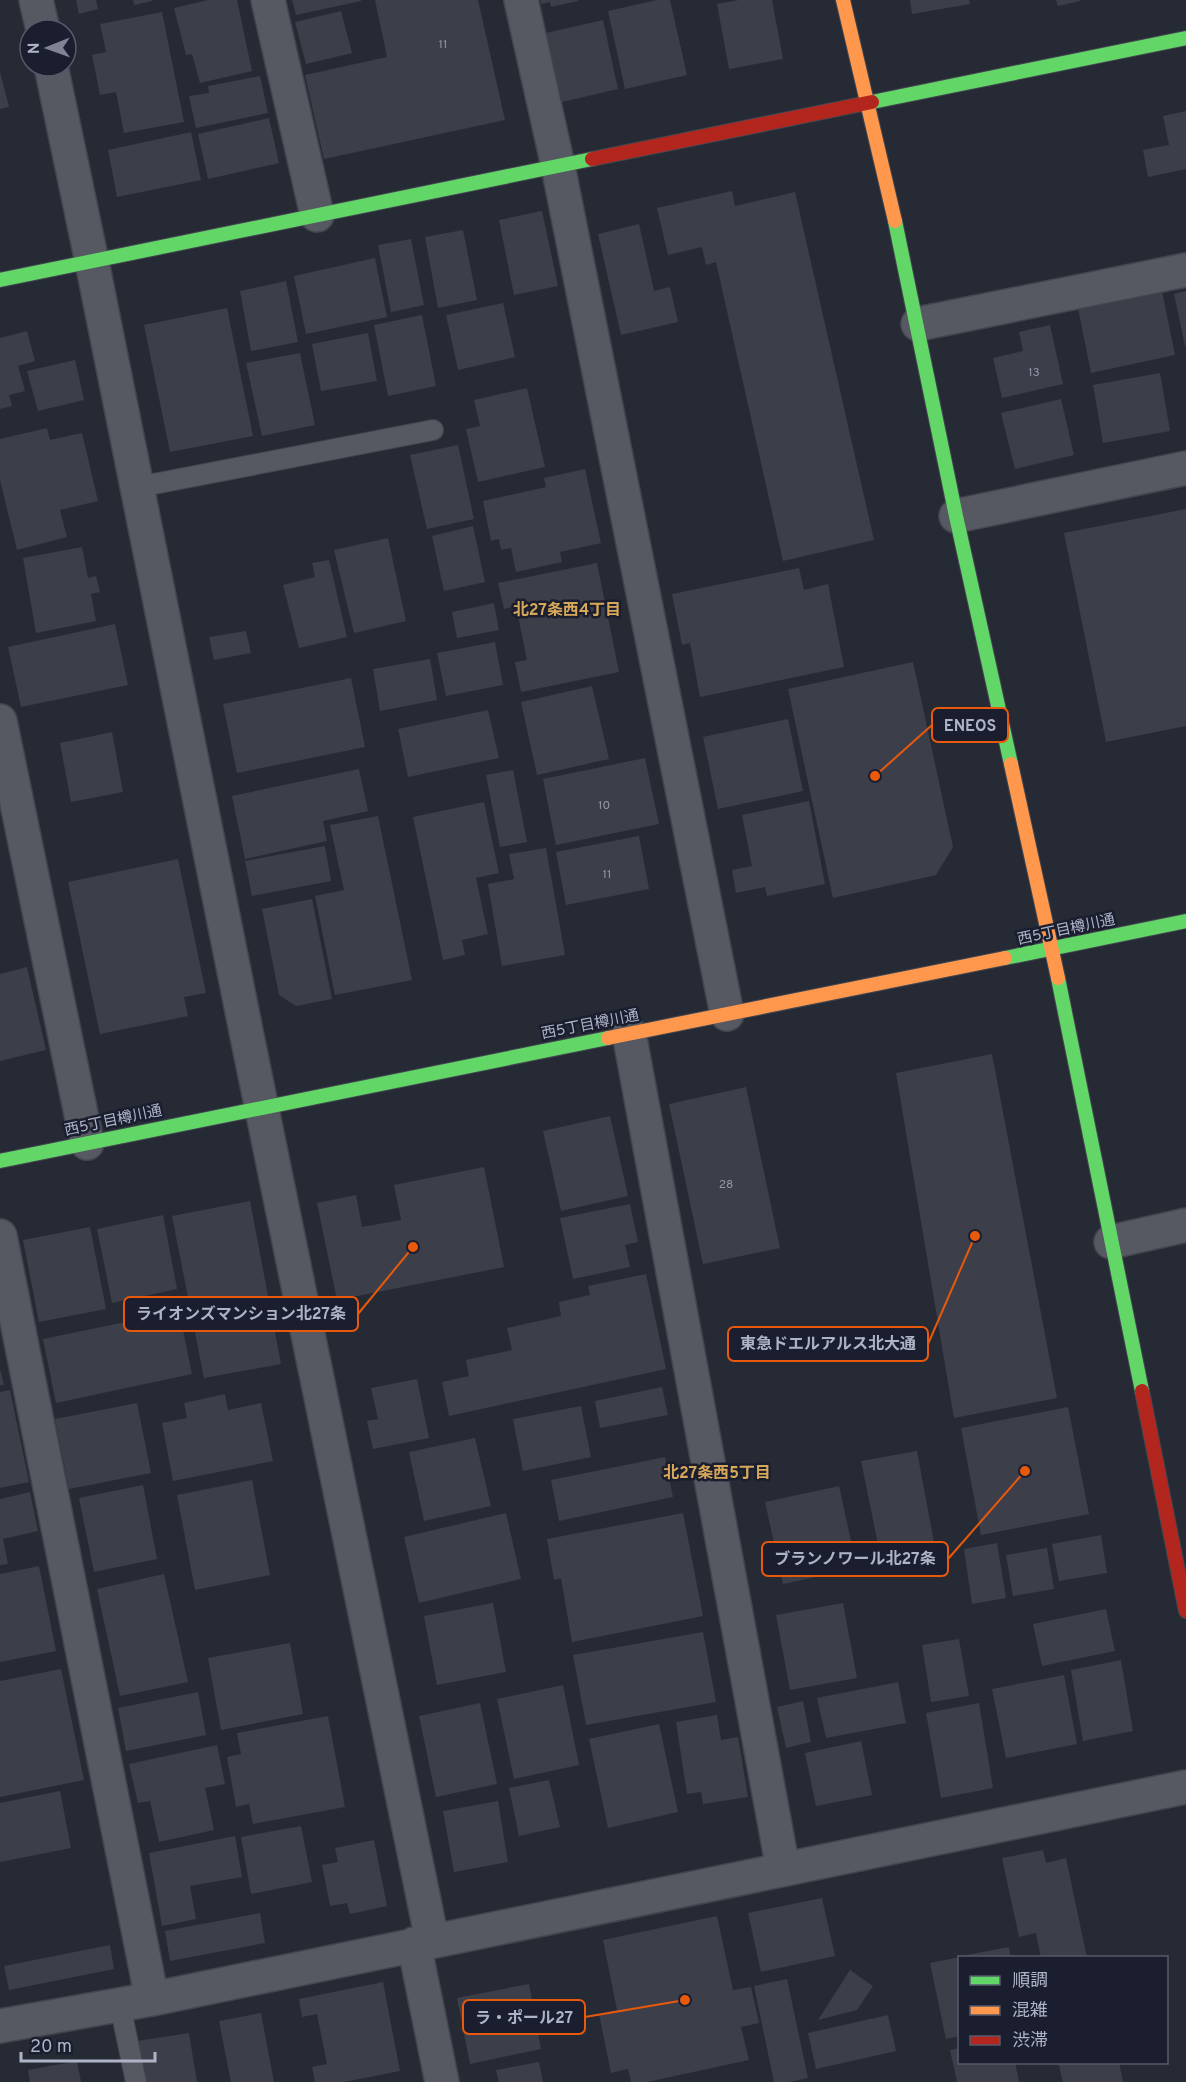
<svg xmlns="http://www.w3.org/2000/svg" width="1186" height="2082" font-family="Overpass,'Noto Sans JP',sans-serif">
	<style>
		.building { fill: #3c3f49 }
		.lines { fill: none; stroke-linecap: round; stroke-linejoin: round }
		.lane-casing { stroke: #42454d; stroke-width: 22 }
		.street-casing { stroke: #42454d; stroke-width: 36 }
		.fast-casing { stroke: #434751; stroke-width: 16 }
		.slow-casing { stroke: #434751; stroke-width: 16 }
		.jam-casing { stroke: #434751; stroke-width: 16 }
		.lane { stroke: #565862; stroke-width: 20 }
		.street { stroke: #565862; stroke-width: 33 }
		.fast { stroke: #63d668; stroke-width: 14 }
		.slow { stroke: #ff974d; stroke-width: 14 }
		.jam { stroke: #b3261e; stroke-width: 14 }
		.labels { text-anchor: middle; stroke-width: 5; stroke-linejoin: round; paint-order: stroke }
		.number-label { font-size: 12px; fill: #9296a8 }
		.street-label { font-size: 15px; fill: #afb3c7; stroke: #1a1e2f }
		.neighbourhood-label { font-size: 16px; font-weight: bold; fill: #d7a859; stroke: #1a1e2f }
		.leader { fill: none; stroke: #e8590c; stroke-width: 2 }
		.callout-dot { fill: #e8590c; stroke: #1a1e2f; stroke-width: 2 }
		.callout { fill: #1a1e2f; stroke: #e8590c; stroke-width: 2 }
		.callout-label { font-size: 16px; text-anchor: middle; font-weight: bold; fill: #afb3c7 }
	</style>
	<rect width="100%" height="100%" fill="#262a34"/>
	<path class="building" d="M76,0H96L98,9L79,14Z
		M133,0H152V1L134,5Z
		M208,0H237L252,71L200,83L192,54L186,55L174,8Z
		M292,0H361V1L296,15Z
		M375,0H478L505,120L324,159L305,75L387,57Z
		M540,0H578V1L551,7L550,2L541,4Z
		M657,0H670L687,75L625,89L608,11Z
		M739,0H772L783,59L729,69L717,4Z
		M910,0H969L970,4L912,14Z
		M1056,0H1080V1L1058,6Z
		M341,11L352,53L306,64L295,22Z
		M162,12L184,122L124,133L116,92L100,95L92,55L106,52L100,24Z
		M603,20L618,89L562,102L546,33Z
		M0,72L9,107L0,109Z
		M260,76L268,113L196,128L189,96L209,93L208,86Z
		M1186,111V169L1148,177L1143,150L1169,145L1163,116Z
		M269,118L279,163L208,179L198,134Z
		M191,132L201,180L117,197L108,150Z
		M732,191L735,206L795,192L874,540L783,561L716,262L706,265L702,247L668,255L657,208Z
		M542,211L558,286L514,295L499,220Z
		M639,224L654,291L670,287L678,322L621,335L598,234Z
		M463,230L477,300L438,308L425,237Z
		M411,239L424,305L391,312L378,245Z
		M375,258L387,317L306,334L294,276Z
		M286,281L298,342L251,351L240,291Z
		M1162,291L1175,355L1091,373L1078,308Z
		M1186,291V346H1185L1174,294Z
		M503,303L515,357L458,370L446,315Z
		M227,308L253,436L170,452L144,325Z
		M422,315L436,386L388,396L374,325Z
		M1050,325L1063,384L1002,398L993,358L1023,351L1019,332Z
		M27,331L35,361L18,366L25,391L9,395L12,406L0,409V338Z
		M368,333L377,381L321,391L312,344Z
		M300,353L315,425L262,436L246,363Z
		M75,360L84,400L38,411L27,371Z
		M1160,373L1170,431L1103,443L1093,385Z
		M527,388L545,467L478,482L466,429L480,426L474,400Z
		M1061,399L1074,455L1015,469L1001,413Z
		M47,428L50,440L82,433L98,501L60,510L67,537L17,550L0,480V439Z
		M458,445L474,519L427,529L410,455Z
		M585,469L601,543L560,552L562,562L516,572L511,548L501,550L499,539L491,541L483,501L546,487L544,478Z
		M1186,509V726L1106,742L1064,533Z
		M473,526L485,582L444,591L432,536Z
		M388,538L406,621L354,633L334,550Z
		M82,547L88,578L96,576L100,592L91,594L96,621L36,633L23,558Z
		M329,560L347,637L299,648L283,585L315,577L312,563Z
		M597,563L619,672L521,692L515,662L527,660L516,606L504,609L498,583Z
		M799,568L804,590L828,584L844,667L700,697L690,643L682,645L672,594Z
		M494,603L499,630L457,638L452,612Z
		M115,624L128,685L21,707L8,647Z
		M246,631L251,653L214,660L209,637Z
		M495,642L503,685L446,696L437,653Z
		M430,659L437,700L380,711L373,669Z
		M913,662L953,847L936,875L833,898L788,689Z
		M351,678L365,747L237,773L223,704Z
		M592,686L609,759L537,775L521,702Z
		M488,710L499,758L408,777L398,729Z
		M788,719L803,791L718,809L703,737Z
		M112,732L123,792L71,802L60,743Z
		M645,758L659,824L556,845L543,779Z
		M359,769L368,811L323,821L327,841L245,859L232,796Z
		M513,770L527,842L500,847L486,775Z
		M809,801L825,884L767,896L765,887L736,893L732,870L752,866L742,815Z
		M484,802L499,873L476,878L488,934L462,940L465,955L443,960L413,817Z
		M378,816L412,980L335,995L315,896L344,890L330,825Z
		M639,836L649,889L566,905L556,852Z
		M325,846L331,881L252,896L245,861Z
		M546,848L565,955L502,966L488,884L514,879L509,854Z
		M178,859L206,993L184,997L188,1016L100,1034L68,882Z
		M312,899L332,999L296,1006L279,995L262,909Z
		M27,967L46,1050L0,1061V974Z
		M992,1054L1057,1398L954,1418L896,1073Z
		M746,1087L780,1248L703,1264L669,1104Z
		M610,1116L628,1196L561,1211L543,1131Z
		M484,1167L504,1267L337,1300L317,1203L356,1195L362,1227L401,1220L394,1185Z
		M250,1201L281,1364L204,1378L172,1216Z
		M630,1204L638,1242L625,1245L630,1267L573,1279L560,1218Z
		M163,1215L177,1289L112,1303L97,1229Z
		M90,1227L106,1309L39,1322L23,1240Z
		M646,1274L666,1369L449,1416L442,1382L469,1376L466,1360L512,1350L507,1328L561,1316L559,1302L590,1295L588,1286Z
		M179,1311L192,1374L56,1403L43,1339Z
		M0,1369L4,1385H0Z
		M417,1379L429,1438L373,1449L367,1421L378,1419L371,1388Z
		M662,1387L668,1415L600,1428L595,1401Z
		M10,1390L29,1482L0,1488V1392Z
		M225,1394L228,1410L261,1403L273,1461L173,1481L162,1423L187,1418L184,1403Z
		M137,1403L151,1473L69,1489L55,1419Z
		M581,1406L591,1457L523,1471L513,1419Z
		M1068,1407L1089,1514L981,1535L961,1428Z
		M475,1438L491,1506L424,1521L409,1452Z
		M917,1451L935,1548L881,1559L861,1461Z
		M665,1457L673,1497L559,1521L551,1480Z
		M252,1480L270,1575L195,1590L177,1495Z
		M143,1485L157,1559L94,1572L79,1498Z
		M839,1486L857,1568L783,1584L765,1502Z
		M30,1492L38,1531L3,1539L8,1564L0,1565V1499Z
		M506,1513L521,1579L419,1603L404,1537Z
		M683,1513L703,1616L572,1642L561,1578L554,1580L547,1539Z
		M1101,1535L1107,1573L1059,1581L1052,1544Z
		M997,1543L1006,1598L972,1604L964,1549Z
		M1047,1548L1054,1589L1013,1596L1006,1555Z
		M39,1566L56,1651L0,1662V1574Z
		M164,1574L188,1682L120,1696L97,1589Z
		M493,1603L506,1672L437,1685L424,1616Z
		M843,1603L857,1678L790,1690L776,1615Z
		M1106,1609L1115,1651L1042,1666L1033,1624Z
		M703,1632L716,1702L586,1725L573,1655Z
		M959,1639L969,1696L931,1702L922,1645Z
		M290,1643L303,1714L221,1730L208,1658Z
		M1121,1660L1133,1731L1083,1741L1071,1670Z
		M61,1669L84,1780L0,1797V1681Z
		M1064,1675L1077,1744L1006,1758L992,1689Z
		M898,1682L906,1723L826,1738L817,1698Z
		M563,1685L579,1765L514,1779L497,1699Z
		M198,1692L206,1735L126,1751L118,1708Z
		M803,1701L811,1742L786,1748L777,1707Z
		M480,1703L497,1784L436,1797L419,1716Z
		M979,1703L993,1788L941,1798L926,1713Z
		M717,1715L721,1740L738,1737L748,1797L703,1804L701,1792L687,1794L676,1722Z
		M328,1716L345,1807L253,1824L249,1804L236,1807L227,1757L241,1754L237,1733Z
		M659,1724L678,1812L608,1828L589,1739Z
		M861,1741L872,1795L816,1806L805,1753Z
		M217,1745L225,1784L205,1788L214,1830L159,1842L150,1801L138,1803L129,1764Z
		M549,1780L560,1827L519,1836L509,1788Z
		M60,1791L71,1848L0,1862V1803Z
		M498,1801L508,1862L454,1872L443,1811Z
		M301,1826L312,1882L251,1894L241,1837Z
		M235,1836L242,1877L190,1886L196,1919L162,1926L149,1853Z
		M374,1840L387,1906L350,1914L347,1903L330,1906L322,1865L338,1862L335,1848Z
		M1043,1850L1046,1863L1066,1858L1087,1958H1041L1036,1933L1019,1937L1002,1858Z
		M822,1898L835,1956L761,1972L748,1913Z
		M260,1913L265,1943L170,1961L165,1931Z
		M717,1916L733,1990L751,1987L759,2023L741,2027L749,2060L647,2082H631L628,2069L611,2073L599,2014L617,2010L603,1940Z
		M110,1945L114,1969L9,1990L4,1966Z
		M1009,1947L1011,1958H961V1956Z
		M960,1957V2036L946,2039L930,1963Z
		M850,1970L873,1986L857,2010L818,2020Z
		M787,1979L808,2078L789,2082H774L754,1986Z
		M383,1982L400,2071L344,2082H315L312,2067L327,2064L317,2014L302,2017L299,1999Z
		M529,1984L541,2049L470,2064L457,1998Z
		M261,2013L274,2082H231L219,2021Z
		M888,2015L896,2051L816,2069L808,2033Z
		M189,2033L197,2082H144L137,2041Z
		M960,2048V2062H1015L1019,2082H957L950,2050Z
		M77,2061L81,2082H30L28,2070Z
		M539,2062L543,2082H499L496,2070Z
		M1058,2062H1119L1123,2082H1063Z"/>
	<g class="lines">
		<g class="lane-casing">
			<path id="lane" d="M138,487L433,430
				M120,2005L136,2082"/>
		</g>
		<g class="street-casing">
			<path id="street" d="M36,0L43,30
				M268,0L317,215
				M521,0L558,166L727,1014
				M51,66L92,262L247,1036L432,1940
				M918,324L1186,270
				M956,516L1186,468
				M0,721L87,1143
				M629,1033L783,1869
				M0,1236L152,1999
				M1111,1242L1186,1225
				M414,1944L442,2082
				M0,2026L152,1999L1186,1787"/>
		</g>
		<g class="fast-casing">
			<path id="fast" d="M872,102L1186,38
				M895,221L956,516L1011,764
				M0,280L592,159
				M1005,958L1186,921
				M1058,978L1142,1391
				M0,1161L608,1038"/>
		</g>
		<g class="slow-casing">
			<path id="slow" d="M843,0L895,221
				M1011,764L1058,978
				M608,1038L1005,958"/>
		</g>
		<g class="jam-casing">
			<path id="jam" d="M592,159L872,102
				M1142,1391L1186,1611"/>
		</g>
		<use href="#lane" class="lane"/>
		<use href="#street" class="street"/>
		<use href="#fast" class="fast"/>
		<use href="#slow" class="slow"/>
		<use href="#jam" class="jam"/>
	</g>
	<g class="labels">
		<g class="number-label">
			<text x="443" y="48">11</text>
			<text x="1034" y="376">13</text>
			<text x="604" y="809">10</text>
			<text x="607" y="878">11</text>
			<text x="726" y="1188">28</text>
		</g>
		<g class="street-label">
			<text transform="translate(1066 929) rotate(-12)" y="5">西5丁目樽川通</text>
			<text transform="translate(590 1024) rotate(-11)" y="5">西5丁目樽川通</text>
			<text transform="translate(113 1120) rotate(-12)" y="5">西5丁目樽川通</text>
		</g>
		<g class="neighbourhood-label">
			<text x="567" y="615">北27条西4丁目</text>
			<text x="717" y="1478">北27条西5丁目</text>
		</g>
	</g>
	<path class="leader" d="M875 776L932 725M413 1247L358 1314M975 1236L928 1344M1025 1471L948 1559M685 2000L585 2017"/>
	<g class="callout-dot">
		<circle cx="875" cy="776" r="6"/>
		<circle cx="413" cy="1247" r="6"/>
		<circle cx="975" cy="1236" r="6"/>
		<circle cx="1025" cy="1471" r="6"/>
		<circle cx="685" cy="2000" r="6"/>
	</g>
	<g class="callout">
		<rect x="932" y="708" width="76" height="34" rx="6"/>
		<rect x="124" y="1297" width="234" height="34" rx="6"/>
		<rect x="728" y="1327" width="200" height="34" rx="6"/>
		<rect x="762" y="1542" width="186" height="34" rx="6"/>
		<rect x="463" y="2000" width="122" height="34" rx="6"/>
	</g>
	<g class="callout-label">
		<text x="970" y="731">ENEOS</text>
		<text x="241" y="1319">ライオンズマンション北27条</text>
		<text x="828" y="1349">東急ドエルアルス北大通</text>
		<text x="855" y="1564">ブランノワール北27条</text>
		<text x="524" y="2023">ラ・ポール27</text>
	</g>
	<rect x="958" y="1956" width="210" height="108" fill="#1a1e2f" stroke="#565a6c" stroke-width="1.5"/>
	<rect x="970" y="1976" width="30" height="9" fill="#63d668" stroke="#565a6c" stroke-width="1.5"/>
	<text x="1012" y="1986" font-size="18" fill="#afb3c7">順調</text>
	<rect x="970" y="2006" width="30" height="9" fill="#ff974d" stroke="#565a6c" stroke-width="1.5"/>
	<text x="1012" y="2016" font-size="18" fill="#afb3c7">混雑</text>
	<rect x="970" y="2036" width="30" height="9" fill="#b3261e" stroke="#565a6c" stroke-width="1.5"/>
	<text x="1012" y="2046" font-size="18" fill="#afb3c7">渋滞</text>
	<g transform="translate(48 48) rotate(269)"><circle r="28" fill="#1a1e2f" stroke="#565a6c" stroke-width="1.5"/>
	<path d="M0-4.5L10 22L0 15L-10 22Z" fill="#7f8394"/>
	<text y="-9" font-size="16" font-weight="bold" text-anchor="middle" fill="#afb3c7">N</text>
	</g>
	<path d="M21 2052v9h134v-9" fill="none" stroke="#afb3c7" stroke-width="3"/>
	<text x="30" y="2052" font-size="18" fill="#afb3c7" stroke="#1a1e2f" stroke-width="4.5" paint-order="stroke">20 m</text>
</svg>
